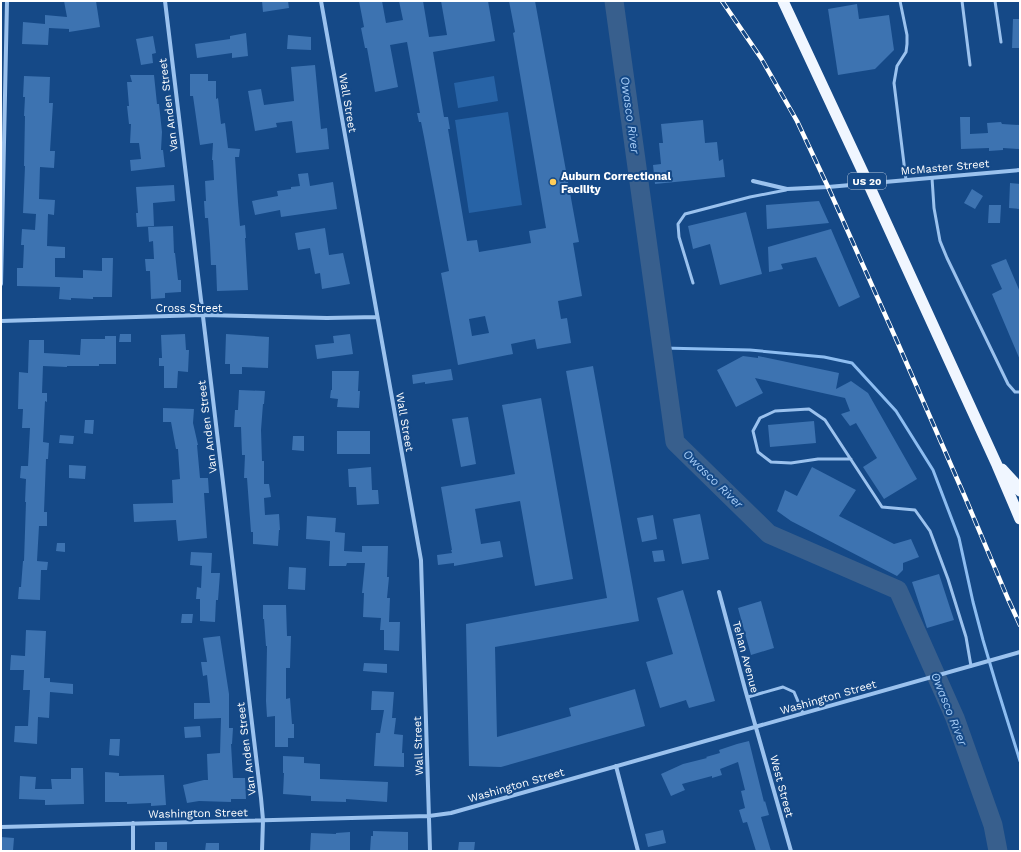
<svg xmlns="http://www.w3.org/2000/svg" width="1021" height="852" font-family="'Work Sans',sans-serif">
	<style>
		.green { fill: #2763a6 }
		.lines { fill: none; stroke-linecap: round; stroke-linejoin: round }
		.stream { stroke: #8dbdf1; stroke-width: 3 }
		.river { stroke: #385f8d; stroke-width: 19 }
		.building { fill: #3d73b1; fill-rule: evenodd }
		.service { stroke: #9bc2ee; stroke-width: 3 }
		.minor { stroke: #9bc2ee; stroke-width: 4 }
		.trunk { stroke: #f0f6ff; stroke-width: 11 }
		.rail-casing { stroke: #fff; stroke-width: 4.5 }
		.rail { stroke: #154987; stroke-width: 3; stroke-dasharray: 9; stroke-linecap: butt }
		.poi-dot { fill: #ffcc58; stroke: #154987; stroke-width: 1.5 }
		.labels { text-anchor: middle; stroke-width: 4; stroke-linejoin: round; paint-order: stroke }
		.shield { fill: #154987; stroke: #b9c8db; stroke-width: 1 }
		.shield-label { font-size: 10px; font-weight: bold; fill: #fff }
		.street-label { font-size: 11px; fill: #fff; stroke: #154987 }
		.poi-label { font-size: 11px; font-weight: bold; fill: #fff; stroke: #154987; text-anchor: start }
		.water-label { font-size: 12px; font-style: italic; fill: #a6ccf6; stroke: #154987 }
	</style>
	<rect width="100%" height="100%" fill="#154987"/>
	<path class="green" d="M494,76L498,101L458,108L454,83Z
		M508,112L522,205L469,213L455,120Z"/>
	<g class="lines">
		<path class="stream" d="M662,348L750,350L824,357L852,363L896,411L933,470L959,538L973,602L983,640L996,684L1020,761"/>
		<path class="river" d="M614,1L675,442L769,534L898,590L955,718L993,825L998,851"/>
	</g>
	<path class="building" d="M64,1H96L100,27L69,32V29L49,28L48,45L22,44L23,22L45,24V15L67,17Z
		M262,1H288L289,8L263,12Z
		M359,1H382L386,23L403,20L399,1H423L429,37L447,35L441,1H488L495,41L433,52L444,117H448L450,129H448L467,241L477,240L479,252L531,243L529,231L546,228L516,51L513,33L515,32L509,1H535L579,242L573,243L582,296L558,301L561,319L567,318L571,343L537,349L535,339L511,344L513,354L458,365L441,273L449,271L424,137L421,122H419L417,113H420L407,42L390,45L398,87L375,92L367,48H365L361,28L364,27ZM485,316L489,333L472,336L469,319Z
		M857,4L859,19L889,15L894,50L875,69L838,75L828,9Z
		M1013,19H1020V48H1012Z
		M246,33L248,56L232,58V53L197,58L195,44L230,39V36Z
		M288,35L311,37V50L287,49Z
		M153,36L156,53L152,54L153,63L141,65L136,39Z
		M315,65L321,129L327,128L329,149L296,153L292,121L276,123L277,127L255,131L248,91L261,89L264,105L294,101L291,67Z
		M190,74H208V81H216V99L218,98L221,124L225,123L228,148L240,149L239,157H235L238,202L240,226L245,225L246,238H245L248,290L217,291L216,265H211L210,244L208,218H205L204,201H206L205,181L214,180L213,160H212L213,143L200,145L193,96H190Z
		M130,75H154L157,104H159L162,132L161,150H163L165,167L131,171L130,160L141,159L139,143H130L131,124H129L127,106H129L127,82H132Z
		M24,76L50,77L49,103H53L50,151H55L54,168L40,167L39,199L55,200L54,215L48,214L47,246L65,247V258H55V277L83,278V270L102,271V258H113L112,297H93V299L71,298V300L59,299L60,287L17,286V268H23L24,245H21L22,229L35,230L36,214L23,213L25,166H24L25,116H24L25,97H23Z
		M960,117H970V134L988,133L987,123L1001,122L1002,124L1020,125L1019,149L1003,148V150L989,151V148L961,149Z
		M703,120L705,143L717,142L719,161L723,159L725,177L655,184L653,165L661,164L659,143H663L661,124Z
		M308,173L310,186L333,182L337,209L281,217L280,210L255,215L252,201L278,196L277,191L291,189V187L300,186L298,174Z
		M1010,183L1020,184V209L1009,208Z
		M174,185L175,201L153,203L154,226L137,227L136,213H138L136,187Z
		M972,189L983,196L975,209L964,203Z
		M819,201L829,223L767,229L766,205Z
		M989,205H1001L1000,223H988Z
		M746,212L762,274L720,285L710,244L693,249L688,226Z
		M173,226L174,253H175L178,280H181V292L165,293V298L151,299L150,271H146L145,259H154L153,241L149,242L148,227Z
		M325,228L329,255L343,253L350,284L322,289L320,273L315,274L310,248L298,250L295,233Z
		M831,229L860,297L839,307L816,257L781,264L783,269L769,272L768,247Z
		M1006,259L1020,292V360L992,294L1002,289L991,265Z
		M120,334H131V342H119Z
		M185,334L186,350H189L188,372L178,371L177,388H164V366H159V358H162L161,335Z
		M226,334L269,337L268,368L242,367V374H230V364H225Z
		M350,334L353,354L317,359L315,345L334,343L333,336Z
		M105,336H116V364H99V366H67V367L43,366L42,393H47V402L45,401L43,442L49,443L48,459H46L44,512H47V526H39L37,561L48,562L47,570H41L40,600L18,599L19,587H21L23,561H24L26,502H25L26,479L20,478L21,466H28L30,428H22L23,409H18L19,372L28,373L29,340H44V353L80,355L81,339H105Z
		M743,356L758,358V356L839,373L836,389L851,381L868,393L917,479L884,499L863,467L877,458L856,423L850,426L841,414L850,411L845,398L755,378L763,393L736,407L717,370Z
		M593,366L639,621L495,647L497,737L571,716L569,708L635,689L645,726L501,767L469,766L466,624L607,598L566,371Z
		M451,369L453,380L425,384V382L413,384L412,375Z
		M332,371H359L358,391H360L359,408L337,407L338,399L330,398L331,390H332Z
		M239,390L265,391L264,404H263L261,430L262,461H264V484H269L271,497L264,498L265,515L279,514L280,530H279L278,546L253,544V532H251L247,478H244L245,455H242L241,427H234L235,410H238Z
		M541,398L573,579L535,586L520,501L475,509L481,544L500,541L503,557L454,566V563L438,565L437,555L452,553L451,550H452L441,487L515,474L502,405Z
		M163,408L194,409L193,423L198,445H197L200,478H208L209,493H204L207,538L178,541L176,520L134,522L133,504L173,503L172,480L180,479L178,449H176L171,422H163Z
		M468,417L476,464L461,467L452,419Z
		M85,420H94L93,434L84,433Z
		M814,421L816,443L770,447L768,425Z
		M337,431H370V454H337Z
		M60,435L74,436L73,444L59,443Z
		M293,436H304V451L292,450Z
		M69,465L86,466L85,479L69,478Z
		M371,467L372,490H378L379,504L357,505L356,487H349L348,469Z
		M812,467L856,490L839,516L894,544L911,539L919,557L903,563V570L897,576L791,521L777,511L785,490L797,496Z
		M700,514L709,559L682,564L673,519Z
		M653,515L657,539L642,542L637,518Z
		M307,516L336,518L335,532L345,533L344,551L362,552V546H388L387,577H389L387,598H390L389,622H400L399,651L384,650V630H380L381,618L363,617L364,593H362L365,563H347L346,566H329L330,541L306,539Z
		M57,543H65V552L56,551Z
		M663,550L665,561L654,562L652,551Z
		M191,552L212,553L211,573H220L218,600H216L215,622L200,621V599H196L197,587L201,588L202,566L190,565Z
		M289,567L306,568L305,590L288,589Z
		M939,574L954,620L927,628L912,582Z
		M683,590L715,701L689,708L686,700L660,708L646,662L673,654L657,598Z
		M761,601L774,648L751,655L738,608Z
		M263,605H286L287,636H291L290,668H286V699L290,698L292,724H294V738H288V747H275V716L267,717L266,701L267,646H266L264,619H263Z
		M182,614H193L192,623H181Z
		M26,630L46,631L44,678H50V682L73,684V694L50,692L49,718L38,717L37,744L14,742L15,726H28L30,690H23L24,670H10L11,655L25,656Z
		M220,636L229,694V728H233L232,744H231L233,778H245L246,799H231V802L199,801L187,803L183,785L204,780H208L207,754L220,753L221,718L194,719V703H210L207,675L203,676L201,662H207L203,638Z
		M364,663L387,664V673L363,671Z
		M372,691L394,692L392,718H396L394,734L403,735L402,753H404V767L374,766L376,733H380L384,710H371Z
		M200,726L201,737L185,738L184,727Z
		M110,739H120L119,756L109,755Z
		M749,741L764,802L765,801L769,815L761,817L771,851H756L747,822L743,823L739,810L745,808L741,791L745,790L738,762L720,769L722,775L712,778V776L682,784L685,790L671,796L661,774L683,764L707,758L706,757L720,753L719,750L737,744Z
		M283,756L304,757V763L320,764V779L388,782L387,802L346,799V802L311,801V796L283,794L284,773H283Z
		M71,768H83L84,804L45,805V800L19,799L20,776L36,777L35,789H52L51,779H71Z
		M105,772L119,773V776L164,775L166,805L151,806V803L127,804V802H105Z
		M663,830L666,843L648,847L645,834Z
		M373,831L408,832V851H370L371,836H373Z
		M350,832V851H310L311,833L336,834V833Z
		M1,837L14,838L13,851H1Z
		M155,842H167V851H155Z
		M459,842H475L474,851H458Z
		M206,843H219V851H205Z"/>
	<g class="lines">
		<path class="service" d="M900,1L907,35V44L906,52L897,66L894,83L906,180
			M962,1L970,65
			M995,1L1001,42
			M932,178L934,208L940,241L947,258L1008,384L1015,392H1020
			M693,283L679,237L678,224L685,214L750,197L786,190
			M851,459H818L791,463L771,462L758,452L753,431L760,418L775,411L809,409L825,420L882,507L915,510L930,531L948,579L966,637L971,666
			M748,697L783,687L794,692L803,713"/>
		<path class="minor" d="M165,1L261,798L263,820L262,851
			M321,1L421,560L430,851
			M753,181L787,189L828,187L1020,170
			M1,284L7,1
			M1,321L203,315L327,318L377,317
			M719,592L745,689L791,851
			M616,766L638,851
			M1,827L429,816L451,813L1020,652
			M133,851V823"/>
		<path class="trunk" d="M783,1L868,183L997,465L1020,519
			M1002,469L1014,482L1020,491"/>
		<g class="rail-casing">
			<path id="rail" d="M722,1L761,58L797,121L828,187L896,339L965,497L1008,599L1020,625"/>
		</g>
		<use href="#rail" class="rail"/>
	</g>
	<circle class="poi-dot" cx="553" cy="182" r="4"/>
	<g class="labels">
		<rect class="shield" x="848" y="173" width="38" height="16" rx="3"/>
		<g class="shield-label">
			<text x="867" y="185">US 20</text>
		</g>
		<g class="street-label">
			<text transform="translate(348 103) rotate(80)" y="4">Wall Street</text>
			<text transform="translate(168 105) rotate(-97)" y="4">Van Anden Street</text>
			<text transform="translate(945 167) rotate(-5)" y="4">McMaster Street</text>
			<text x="189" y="312">Cross Street</text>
			<text transform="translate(405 422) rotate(80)" y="4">Wall Street</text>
			<text transform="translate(207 427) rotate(-97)" y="4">Van Anden Street</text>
			<text transform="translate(746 657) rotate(75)" y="4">Tehan Avenue</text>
			<text transform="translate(828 697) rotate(-16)" y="4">Washington Street</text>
			<text transform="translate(418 746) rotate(-92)" y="4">Wall Street</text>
			<text transform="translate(246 749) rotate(-97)" y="4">Van Anden Street</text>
			<text transform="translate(516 785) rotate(-16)" y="4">Washington Street</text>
			<text transform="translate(782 786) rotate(75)" y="4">West Street</text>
			<text transform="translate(198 813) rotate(-1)" y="4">Washington Street</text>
		</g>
		<g class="poi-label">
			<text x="561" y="180">Auburn Correctional<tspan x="561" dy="13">Facility</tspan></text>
		</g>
		<g class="water-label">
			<text transform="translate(630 115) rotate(82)" y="4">Owasco River</text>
			<text transform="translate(713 479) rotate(44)" y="4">Owasco River</text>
			<text transform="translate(949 709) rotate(68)" y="4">Owasco River</text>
		</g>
	</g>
	<rect width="1021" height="852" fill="none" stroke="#ffffff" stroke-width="4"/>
</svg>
